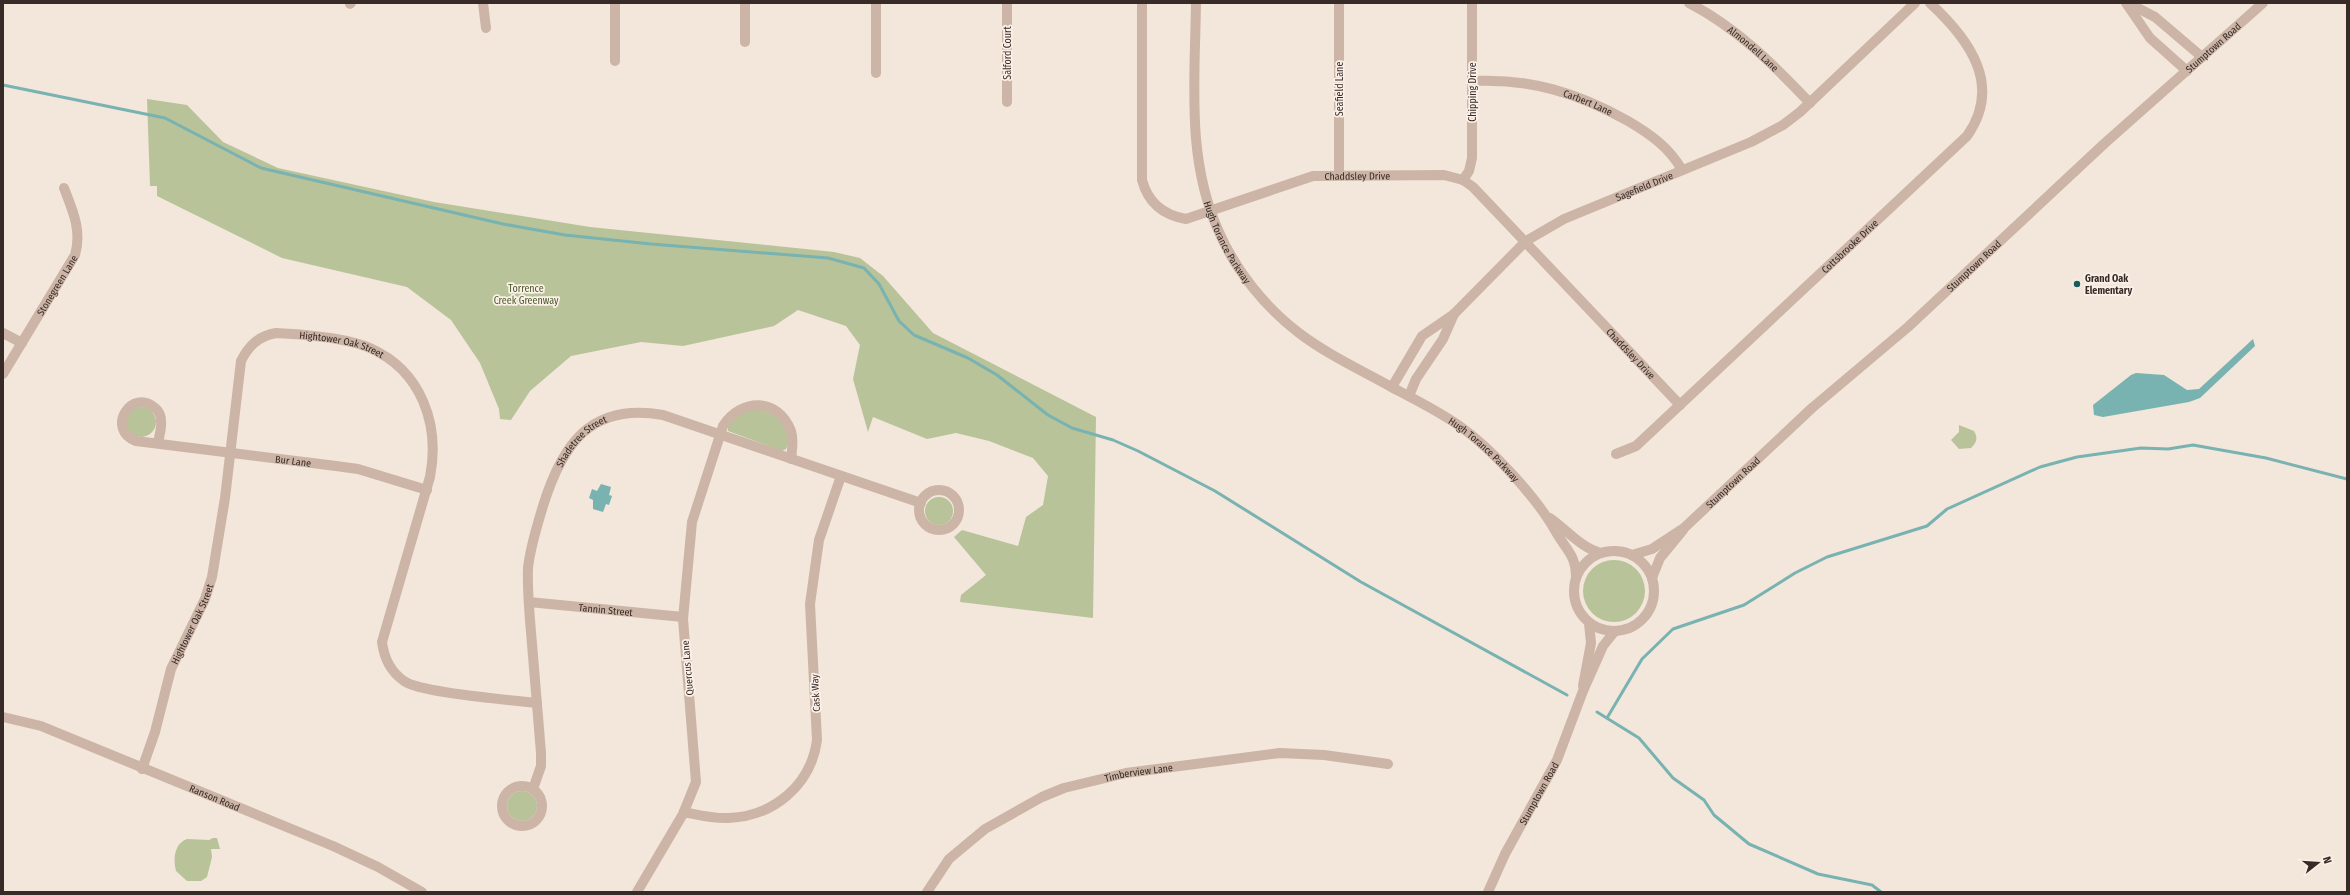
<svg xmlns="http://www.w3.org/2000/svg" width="2350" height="895" font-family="'Fira Sans Condensed',sans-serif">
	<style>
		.green { fill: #b8c39a }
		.water { fill: #78b2b1 }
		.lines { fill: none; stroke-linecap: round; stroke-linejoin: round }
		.stream { stroke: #78b2b1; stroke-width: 3 }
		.minor { stroke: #ccb5a6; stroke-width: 10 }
		.tertiary { stroke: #ccb5a6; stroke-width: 10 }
		.poi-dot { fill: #1a5c5c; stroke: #fbf1e8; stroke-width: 1.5 }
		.labels { text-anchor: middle; stroke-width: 3.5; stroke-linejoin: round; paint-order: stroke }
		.street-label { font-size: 10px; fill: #382b27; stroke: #fbf1e8 }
		.poi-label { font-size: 10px; font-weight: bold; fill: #382b27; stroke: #fbf1e8; text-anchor: start }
		.park-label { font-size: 10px; fill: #4a572a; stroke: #fbf1e8 }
	</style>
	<rect width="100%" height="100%" fill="#f3e6db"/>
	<path class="green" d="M147,99L187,105L223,142L278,168L434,202L590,227L834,252L860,258L883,276L933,333L1096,417L1093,618L960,602L961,595L986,575L954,537L962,530L1018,546L1026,517L1043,505L1048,476L1033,458L989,441L956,433L927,439L873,417L868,432L853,379L860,345L846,326L798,310L774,326L683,346L641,342L571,356L530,391L511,420L500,419L499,409L480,363L451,320L407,287L282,258L157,196V186H150Z
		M126 422a15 15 0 1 1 30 0a15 15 0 1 1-30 0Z
		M755,409C759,410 765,410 768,412C780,416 794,437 786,449L782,451L728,431C726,417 745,412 755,409Z
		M1959,425L1974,431C1978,438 1977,442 1971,448L1959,449L1951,440L1959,432Z
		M925 511a14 14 0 1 1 28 0a14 14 0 1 1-28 0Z
		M1583 591a31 31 0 1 1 62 0a31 31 0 1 1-62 0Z
		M507 806a15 15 0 1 1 30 0a15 15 0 1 1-30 0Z
		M213,838H217L220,849H211L212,857L207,877L201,881H187L176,871C173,859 174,844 187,839L209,840Z"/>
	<path class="water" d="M2253,339L2255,346L2200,398L2189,402L2103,417L2094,415L2093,405L2131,375L2136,373L2164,375L2187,390L2199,389Z
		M601,484L611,487L609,495L612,496L609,505L606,504L603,512L593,509V500L589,498L592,489L597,491Z"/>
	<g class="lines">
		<path class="stream" d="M3,85L165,118L261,168L503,224L565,235L651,244L828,258L864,268L879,284L899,321L914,335L968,358L997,375L1048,415L1072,428L1113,440L1138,451L1215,491L1361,582L1567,695
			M1597,712L1639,738L1673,778L1704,800L1714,815L1749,844L1818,874L1872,885L1881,892
			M1607,718L1642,659L1673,629L1744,605L1795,573L1827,557L1927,526L1947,509L2040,467L2077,457L2141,448L2168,449L2193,445L2266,458L2347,479"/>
		<g class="minor">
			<path d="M483,3L486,28"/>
			<path d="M745,3V42"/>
			<path id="s1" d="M1142,3V180C1148,203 1163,215 1186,219L1313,176L1444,175L1463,180L1473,187L1680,405"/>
			<path id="s2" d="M1689,3C1736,27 1774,65 1810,103"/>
			<path d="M2126,3L2150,38L2187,71"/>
			<path d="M2128,3L2155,17L2202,57"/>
			<path d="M350,4L351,3"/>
			<path d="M615,61V3"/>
			<path d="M876,73V3"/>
			<path id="s3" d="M1472,81C1530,78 1578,93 1628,121C1650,134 1669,147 1682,170"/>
			<path d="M1007,102V3"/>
			<path d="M1339,175V3"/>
			<path d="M1463,180L1469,171L1472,158V3"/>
			<path d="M3,333L22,343"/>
			<path id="s4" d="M3,374L75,255C82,231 73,211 64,188"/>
			<path id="s5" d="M1392,387L1422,336L1454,314L1526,241L1564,219L1751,142L1783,125L1800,112L1915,3"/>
			<path d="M1409,396L1416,379L1443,339L1454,314"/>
			<path id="s6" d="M158,443C159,436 162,428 161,421C161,416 159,411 155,408C132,387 105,429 136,441L336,466L358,469L427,490"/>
			<path id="s7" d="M1616,454L1636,446L1967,136C2003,85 1969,39 1930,3"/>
			<circle cx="939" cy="510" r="20"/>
			<path id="s8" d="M529,602L683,617"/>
			<path id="s9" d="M142,769L155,732L171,669L205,599L212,577L225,498L241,361C249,345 259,336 276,333C301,334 348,338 370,348C422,371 440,425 430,477L382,642C384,658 391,672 404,681C420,693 512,700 537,703"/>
			<circle cx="522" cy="806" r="20"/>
			<path id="s10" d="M533,789L541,766V753C538,716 535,680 532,644C530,619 527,593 528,568C530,548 537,526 543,506C562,445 590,402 663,415L921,503"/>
			<path d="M684,812C699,815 714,819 729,818C774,816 811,785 817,740L810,604L819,540L841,476"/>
			<path d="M637,892L683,814L696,782L683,619L692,522L723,426C741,398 778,397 791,431C794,440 792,450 791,459"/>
			<path id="s11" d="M927,892L949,859L985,829L1042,797L1064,788L1126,773L1280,753L1324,755L1388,764"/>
		</g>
		<g class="tertiary">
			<path id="s12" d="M1196,3C1195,80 1186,160 1219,232C1236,271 1265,307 1299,333C1328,355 1361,370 1393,388C1416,400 1440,412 1461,427C1493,450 1537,498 1556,532C1567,551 1576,555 1576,578"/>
			<path d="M1550,518C1567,530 1581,548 1601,553"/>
			<circle cx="1614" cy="591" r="40"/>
			<path id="s13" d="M1632,555L1652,549L1684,528L1812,408L1908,327L2105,143L2263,3"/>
			<path d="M1652,578L1660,558L1683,530"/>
			<path d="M1583,686L1591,643L1589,623"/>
			<path id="s14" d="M3,717L41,726L333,846L378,867L422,892"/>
			<path id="s15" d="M1488,892L1505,854L1557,760L1583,691L1603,646L1615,631"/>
		</g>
	</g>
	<circle class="poi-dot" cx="2077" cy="284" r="4"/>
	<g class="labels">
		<g class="street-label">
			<text dy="4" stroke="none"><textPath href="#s13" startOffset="774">Stumptown Road</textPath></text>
			<text dy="4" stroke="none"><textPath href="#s2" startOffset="79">Almondell Lane</textPath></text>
			<text transform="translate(1007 53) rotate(-90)" y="4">Salford Court</text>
			<text transform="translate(1339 89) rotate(-90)" y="4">Seafield Lane</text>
			<text transform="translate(1472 92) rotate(-90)" y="4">Chipping Drive</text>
			<text dy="4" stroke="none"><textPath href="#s3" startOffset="119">Carbert Lane</textPath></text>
			<text dy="4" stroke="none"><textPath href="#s1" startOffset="418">Chaddsley Drive</textPath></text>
			<text dy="4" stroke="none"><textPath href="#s5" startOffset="331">Sagefield Drive</textPath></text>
			<text dy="4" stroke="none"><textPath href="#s12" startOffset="245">Hugh Torance Parkway</textPath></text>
			<text dy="4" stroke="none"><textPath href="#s7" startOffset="314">Cottsbrooke Drive</textPath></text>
			<text dy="4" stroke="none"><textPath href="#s13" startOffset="450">Stumptown Road</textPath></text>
			<text dy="4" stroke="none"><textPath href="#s4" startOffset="104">Stonegreen Lane</textPath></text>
			<text dy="4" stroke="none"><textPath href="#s9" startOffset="537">Hightower Oak Street</textPath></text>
			<text dy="4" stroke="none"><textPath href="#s1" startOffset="766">Chaddsley Drive</textPath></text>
			<text dy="4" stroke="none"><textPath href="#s10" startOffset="364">Shadetree Street</textPath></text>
			<text dy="4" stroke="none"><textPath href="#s12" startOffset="582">Hugh Torance Parkway</textPath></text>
			<text dy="4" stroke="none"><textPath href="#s6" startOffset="266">Bur Lane</textPath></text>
			<text dy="4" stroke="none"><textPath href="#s13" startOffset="126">Stumptown Road</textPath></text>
			<text dy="4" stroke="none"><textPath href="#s8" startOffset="77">Tannin Street</textPath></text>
			<text dy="4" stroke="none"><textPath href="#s9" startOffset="154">Hightower Oak Street</textPath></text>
			<text transform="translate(687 668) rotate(-95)" y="4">Quercus Lane</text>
			<text transform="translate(815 693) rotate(-93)" y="4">Cask Way</text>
			<text dy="4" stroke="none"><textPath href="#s11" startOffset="252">Timberview Lane</textPath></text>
			<text dy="4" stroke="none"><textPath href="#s15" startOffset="111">Stumptown Road</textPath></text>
			<text dy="4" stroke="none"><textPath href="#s14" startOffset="227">Ranson Road</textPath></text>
		</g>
		<g class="poi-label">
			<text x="2085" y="282">Grand Oak<tspan x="2085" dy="12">Elementary</tspan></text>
		</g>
		<g class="park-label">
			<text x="526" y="292">Torrence<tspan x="526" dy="12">Creek Greenway</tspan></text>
		</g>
	</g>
	<rect width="2350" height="895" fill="none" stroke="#382b27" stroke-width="8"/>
	<g transform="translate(2318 863) rotate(73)" stroke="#fbf1e8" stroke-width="3" paint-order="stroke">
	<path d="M0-3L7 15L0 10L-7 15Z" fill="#382b27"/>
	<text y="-6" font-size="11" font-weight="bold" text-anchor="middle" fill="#382b27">N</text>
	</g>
</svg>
